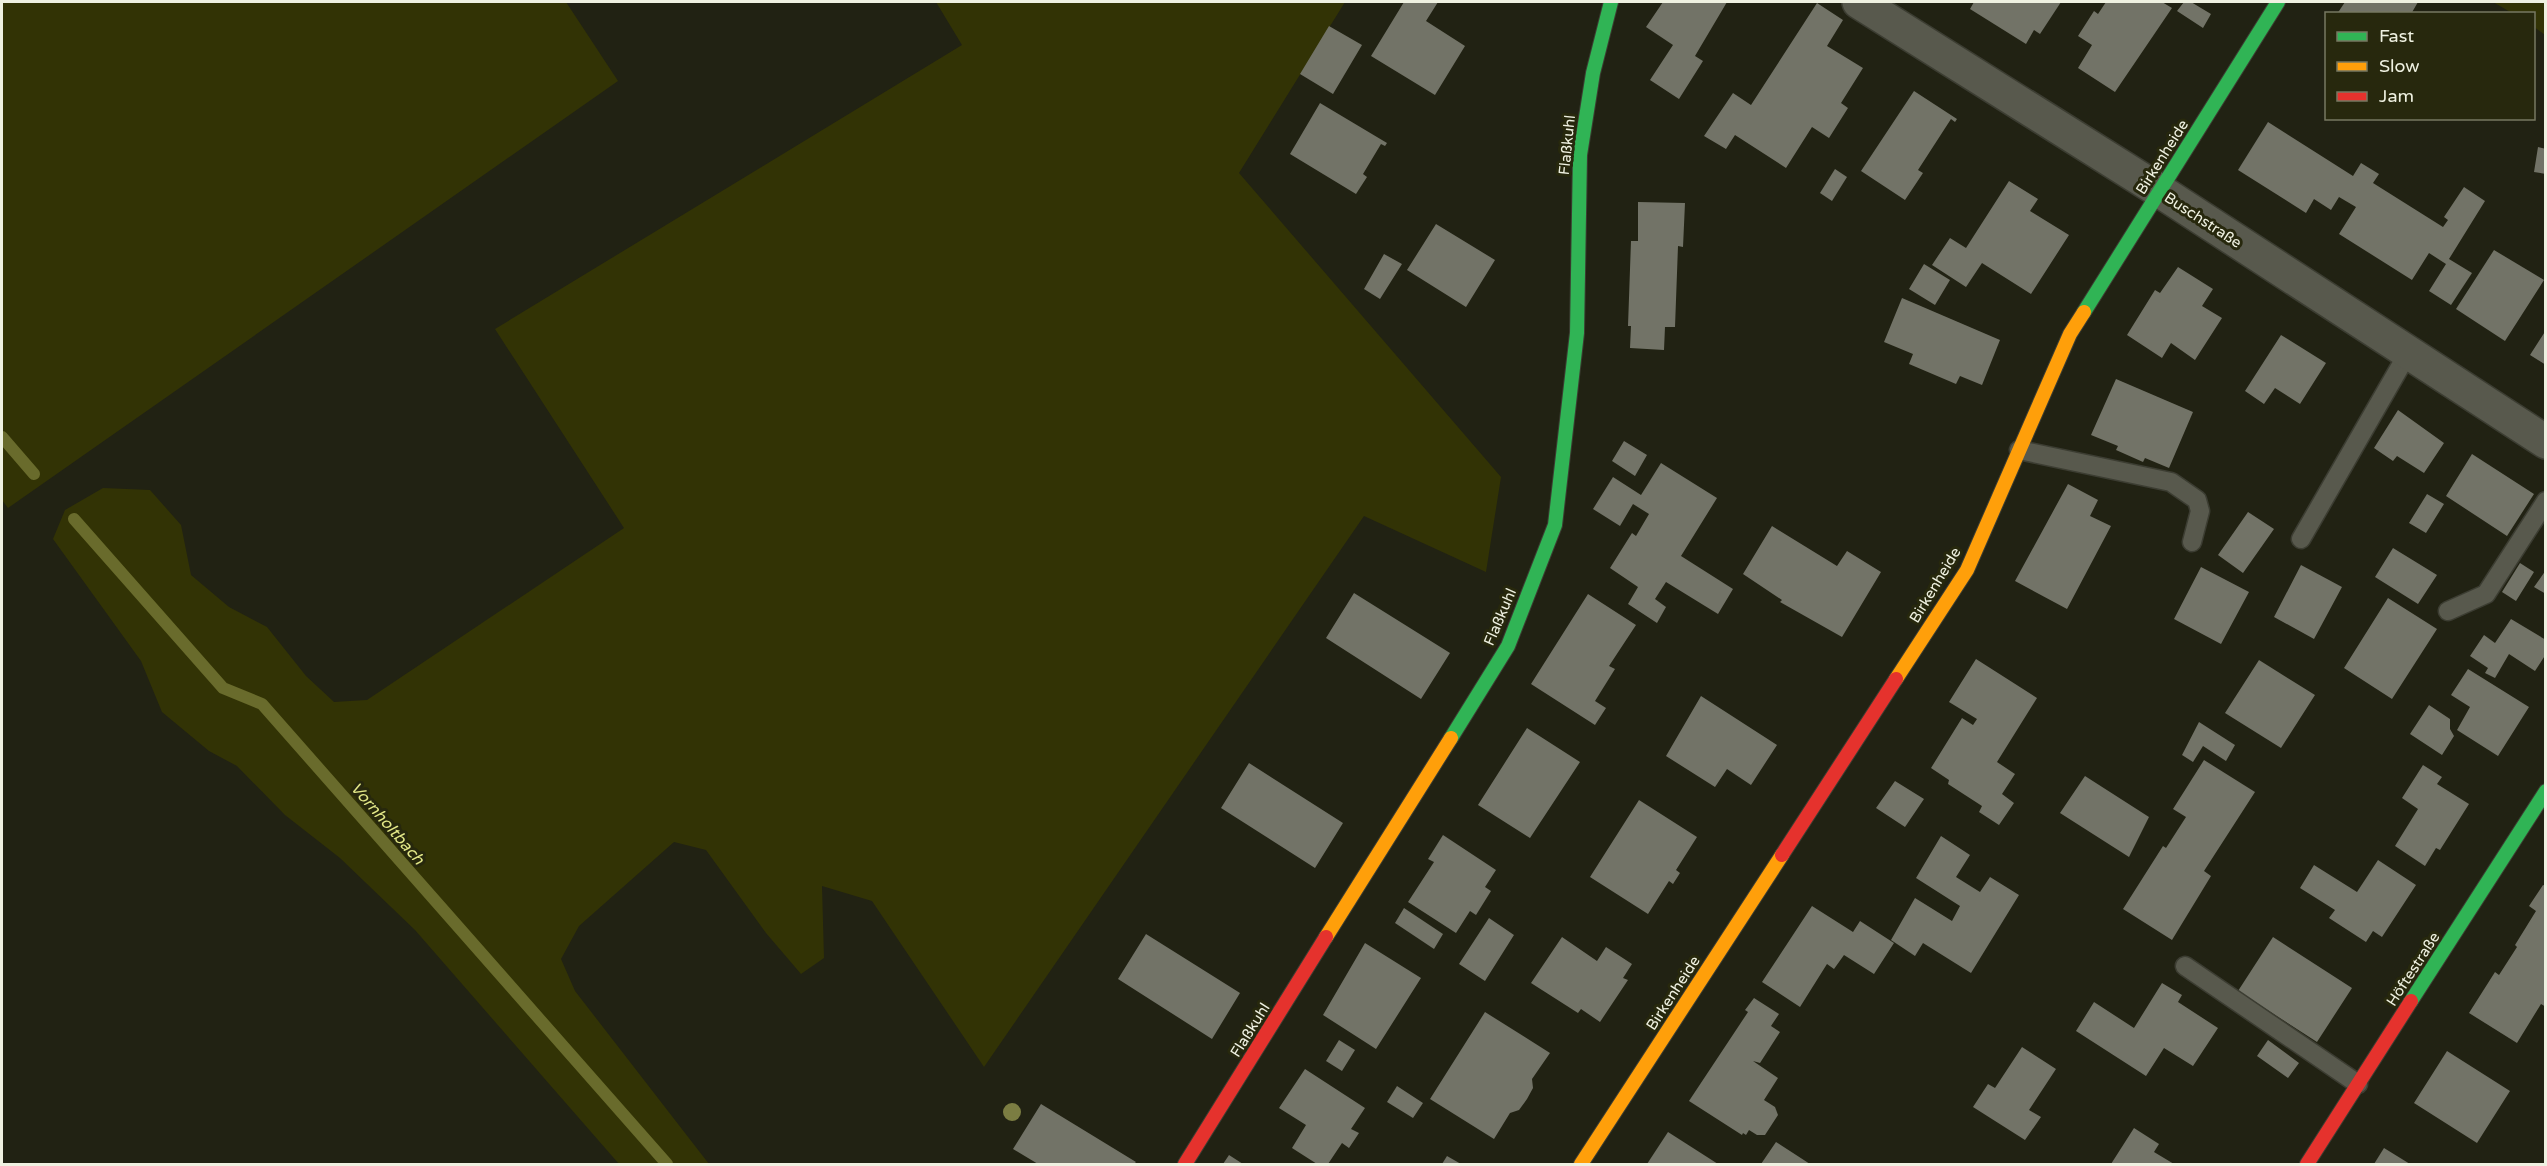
<svg xmlns="http://www.w3.org/2000/svg" width="2547" height="1166" font-family="'Varela Round',sans-serif">
	<style>
		.green { fill: #323305 }
		.lines { fill: none; stroke-linecap: round; stroke-linejoin: round }
		.stream { stroke: #696b2c; stroke-width: 12 }
		.building { fill: #727367 }
		.lane-casing { stroke: #3c3d32; stroke-width: 21 }
		.street-casing { stroke: #3c3d32; stroke-width: 36 }
		.fast-casing { stroke: #3c3d32; stroke-width: 16 }
		.slow-casing { stroke: #3c3d32; stroke-width: 16 }
		.jam-casing { stroke: #3c3d32; stroke-width: 16 }
		.lane { stroke: #58594d; stroke-width: 18 }
		.street { stroke: #58594d; stroke-width: 33 }
		.fast { stroke: #30b455; stroke-width: 14 }
		.slow { stroke: #ff9f0a; stroke-width: 14 }
		.jam { stroke: #e5322d; stroke-width: 14 }
		.tree { fill: #7b7d42 }
		.labels { text-anchor: middle; stroke-width: 6; stroke-linejoin: round; paint-order: stroke }
		.street-label { font-size: 15px; fill: #eff1e1; stroke: #27280d }
		.water-label { font-size: 16px; font-style: italic; fill: #e3e888; stroke: #27280d }
	</style>
	<rect width="100%" height="100%" fill="#212213"/>
	<path class="green" d="M2,2H566L618,81L8,508L2,500Z
		M936,2H1345L1239,173L1501,477L1486,572L1364,516L984,1067L872,901L822,886L824,958L801,974L766,933L706,850L674,842L579,926L561,959L575,991L709,1164H619L415,930L340,858L285,815L237,766L209,751L162,712L141,661L53,539L65,510L103,488L150,490L181,525L191,575L229,607L267,627L306,676L334,702L367,700L624,528L495,329L962,45Z
		M2493,2H2545V35L2534,27V14L2512,13Z"/>
	<g class="lines">
		<path class="stream" d="M2,437L34,474
			M74,519L223,688L262,704L667,1164"/>
	</g>
	<path class="building" d="M1404,2H1438L1426,21L1465,46L1435,95L1371,56Z
		M1663,2H1727L1695,56L1703,61L1679,99L1650,80L1673,45L1646,27Z
		M1974,2H2061L2040,34L2034,30L2026,44L1970,9Z
		M2106,2H2162L2172,8L2115,92L2078,68L2092,45L2078,36L2094,11L2098,14Z
		M2184,2H2191L2211,14L2203,28L2177,11Z
		M2345,2H2418L2411,14H2337Z
		M1817,3L1843,20L1827,46L1863,68L1841,103L1848,108L1829,138L1812,127L1786,168L1735,135L1726,149L1704,136L1733,93L1751,105Z
		M1329,26L1362,45L1333,94L1300,74Z
		M1914,91L1957,119L1955,122L1951,119L1918,170L1923,173L1905,200L1861,171Z
		M1320,103L1387,143L1385,146L1381,144L1363,174L1367,177L1356,194L1290,154Z
		M2268,122L2353,176L2361,163L2379,174L2373,183L2443,227L2448,220L2444,217L2464,187L2485,201L2449,259L2472,273L2451,305L2429,291L2446,264L2429,253L2412,280L2339,234L2356,207L2339,197L2331,210L2314,199L2306,213L2238,170Z
		M2538,147L2546,149V174L2534,172Z
		M1835,169L1847,177L1832,201L1820,193Z
		M2009,181L2038,199L2030,211L2069,235L2031,294L1982,263L1966,287L1932,265L1950,238L1966,248Z
		M1638,202L1685,203L1683,247L1678,246L1675,327H1665L1664,350L1630,348L1631,326H1628L1631,241H1638Z
		M1436,224L1495,260L1466,307L1407,270Z
		M2494,250L2544,280L2505,341L2456,309Z
		M1384,254L1402,264L1380,299L1364,289Z
		M1924,264L1950,280L1935,305L1909,289Z
		M2178,267L2213,289L2202,306L2222,318L2195,360L2171,343L2162,358L2127,335L2155,290L2160,293Z
		M1902,298L2000,340L1982,385L1960,376L1956,384L1909,364L1913,354L1884,342Z
		M2546,330V365L2530,355Z
		M2281,335L2326,363L2300,404L2275,388L2264,404L2245,391Z
		M2116,379L2193,412L2169,468L2145,458L2143,462L2116,450L2118,446L2091,435Z
		M2398,410L2444,443L2424,473L2397,456L2393,461L2374,448Z
		M1624,441L1647,455L1635,476L1612,461Z
		M2472,454L2534,494L2507,536L2446,496Z
		M1661,463L1717,498L1681,556L1733,589L1718,614L1666,582L1655,599L1666,607L1657,623L1628,604L1638,587L1610,568L1632,533L1636,536L1649,514L1633,504L1620,526L1593,509L1613,477L1641,495Z
		M2068,484L2098,500L2090,516L2111,526L2067,609L2015,581Z
		M2427,494L2444,504L2426,533L2409,523Z
		M2248,512L2274,529L2243,573L2218,555Z
		M1772,526L1837,566L1847,551L1881,572L1842,637L1780,602L1782,600L1743,574Z
		M2393,548L2437,575L2418,604L2375,577Z
		M2520,563L2534,572L2516,601L2502,592Z
		M2301,565L2342,587L2314,639L2274,617Z
		M2201,567L2249,592L2221,644L2174,619Z
		M2546,570V594L2534,587Z
		M1354,593L1450,653L1421,699L1326,638Z
		M1588,594L1636,625L1609,666L1615,669L1595,701L1606,708L1595,725L1531,684Z
		M2388,598L2437,629L2392,699L2344,668Z
		M2511,619L2546,640V654L2535,671L2509,654L2495,678L2485,673L2488,668L2470,656L2484,635L2495,643Z
		M1976,659L2037,698L1997,762L2015,774L2002,794L2014,803L1999,825L1979,812L1982,806L1948,784L1949,780L1931,768L1962,718L1973,725L1977,719L1949,702Z
		M2259,660L2315,695L2281,748L2225,713Z
		M2468,669L2529,707L2498,756L2457,730L2470,707L2451,695Z
		M1701,696L1777,745L1751,785L1727,769L1715,787L1666,756Z
		M2429,705L2450,719V729L2454,736L2442,755L2410,734Z
		M2199,722L2235,745L2226,761L2203,746L2193,762L2182,755Z
		M1527,728L1580,762L1530,838L1478,805Z
		M2204,760L2255,792L2204,871L2211,876L2172,940L2123,909L2163,846L2166,848L2186,817L2173,809Z
		M1249,763L1343,823L1315,868L1221,808Z
		M2423,765L2442,777L2437,784L2469,804L2440,850L2436,848L2425,866L2395,846L2418,809L2402,798Z
		M2085,776L2149,817L2129,857L2060,813Z
		M1895,781L1924,799L1905,827L1876,808Z
		M1639,800L1697,837L1676,870L1680,873L1673,884L1669,881L1648,914L1590,877Z
		M1443,835L1496,870L1485,887L1491,891L1476,915L1470,911L1456,933L1408,902L1434,862L1428,859Z
		M1941,836L1970,855L1956,877L1980,892L1990,877L2019,895L1971,973L1923,943L1915,956L1891,940L1915,898L1952,921L1960,906L1916,878Z
		M2378,860L2416,885L2382,937L2373,931L2366,942L2329,918L2335,910L2300,888L2314,865L2357,892Z
		M2543,885L2546,886V1007L2541,1004L2517,1043L2469,1013L2495,972L2499,975L2517,947L2515,945L2536,911L2529,906Z
		M1812,906L1853,932L1860,921L1894,943L1874,974L1844,955L1834,969L1827,964L1800,1007L1762,982Z
		M1404,908L1443,934L1434,949L1395,923Z
		M1489,918L1514,935L1485,981L1459,964Z
		M1146,934L1240,993L1212,1039L1118,979Z
		M1562,937L1597,961L1606,947L1632,964L1623,978L1628,980L1600,1022L1581,1009L1578,1013L1531,983Z
		M2273,937L2352,988L2317,1042L2238,991Z
		M1365,943L1421,978L1376,1049L1323,1015Z
		M2162,983L2182,995L2178,1002L2218,1028L2193,1066L2164,1048L2146,1076L2076,1031L2094,1002L2134,1028Z
		M1754,998L1779,1014L1771,1026L1780,1032L1760,1063L1753,1061L1778,1078L1764,1100L1775,1107L1778,1115L1765,1135H1757L1749,1130L1746,1135L1743,1133L1742,1135L1689,1101L1748,1012L1745,1010Z
		M1485,1012L1550,1053L1532,1079L1533,1088L1527,1099L1519,1110L1510,1113L1494,1139L1430,1099Z
		M1339,1040L1355,1050L1342,1071L1326,1061Z
		M2268,1040L2299,1063L2288,1078L2257,1056Z
		M2022,1047L2056,1069L2029,1110L2041,1117L2025,1140L1973,1107L1988,1084L1995,1088Z
		M2447,1051L2510,1091L2477,1143L2414,1103Z
		M1305,1069L1365,1108L1351,1129L1359,1133L1349,1148L1342,1143L1328,1164H1317L1292,1148L1306,1125L1279,1108Z
		M1397,1086L1423,1103L1413,1118L1387,1102Z
		M1041,1104L1136,1162L1134,1164H1038L1013,1149Z
		M2134,1128L2159,1144L2154,1152L2174,1164H2111Z
		M1668,1132L1718,1164H1647Z
		M1776,1142L1810,1164H1761Z
		M2384,1148L2410,1164H2374Z
		M1229,1155L1243,1164H1223Z
		M1447,1156L1461,1164H1442Z"/>
	<g class="lines">
		<g class="lane-casing">
			<path id="lane" d="M2019,450L2171,482L2197,500L2200,511L2192,542
				M2301,539L2408,353
				M2448,611L2486,594L2546,501
				M2185,966L2358,1084"/>
		</g>
		<g class="street-casing">
			<path id="street" d="M1859,2L2160,191L2546,442"/>
		</g>
		<g class="fast-casing">
			<path id="fast" d="M2084,312L2278,2
				M1451,738L1508,646L1555,525L1577,333L1580,155L1593,73L1611,2
				M2411,1001L2546,791"/>
		</g>
		<g class="slow-casing">
			<path id="slow" d="M1896,679L1967,570L2070,334L2084,312
				M1326,937L1451,738
				M1581,1164L1782,855"/>
		</g>
		<g class="jam-casing">
			<path id="jam" d="M1782,855L1896,679
				M1185,1164L1326,937
				M2307,1164L2411,1001"/>
		</g>
		<use href="#lane" class="lane"/>
		<use href="#street" class="street"/>
		<use href="#fast" class="fast"/>
		<use href="#slow" class="slow"/>
		<use href="#jam" class="jam"/>
	</g>
	<circle class="tree" cx="1012" cy="1112" r="9"/>
	<g class="labels">
		<g class="street-label">
			<text transform="translate(1567 145) rotate(-84)" y="5">Flaßkuhl</text>
			<text transform="translate(2162 157) rotate(-58)" y="5">Birkenheide</text>
			<text transform="translate(2203 220) rotate(33)" y="5">Buschstraße</text>
			<text transform="translate(1935 585) rotate(-59)" y="5">Birkenheide</text>
			<text transform="translate(1500 617) rotate(-67)" y="5">Flaßkuhl</text>
			<text transform="translate(2413 969) rotate(-57)" y="5">Höftestraße</text>
			<text transform="translate(1673 993) rotate(-57)" y="5">Birkenheide</text>
			<text transform="translate(1250 1030) rotate(-58)" y="5">Flaßkuhl</text>
		</g>
		<g class="water-label">
			<text transform="translate(388 823) rotate(49)" y="6">Vornholtbach</text>
		</g>
	</g>
	<rect width="2547" height="1166" fill="none" stroke="#eff1e1" stroke-width="6"/>
	<rect x="2325" y="12" width="210" height="108" fill="#27280d" stroke="#777862" stroke-width="1.5"/>
	<rect x="2337" y="32" width="30" height="9" fill="#30b455" stroke="#777862" stroke-width="1.5"/>
	<text x="2379" y="42" font-size="18" fill="#eff1e1">Fast</text>
	<rect x="2337" y="62" width="30" height="9" fill="#ff9f0a" stroke="#777862" stroke-width="1.5"/>
	<text x="2379" y="72" font-size="18" fill="#eff1e1">Slow</text>
	<rect x="2337" y="92" width="30" height="9" fill="#e5322d" stroke="#777862" stroke-width="1.5"/>
	<text x="2379" y="102" font-size="18" fill="#eff1e1">Jam</text>
</svg>
